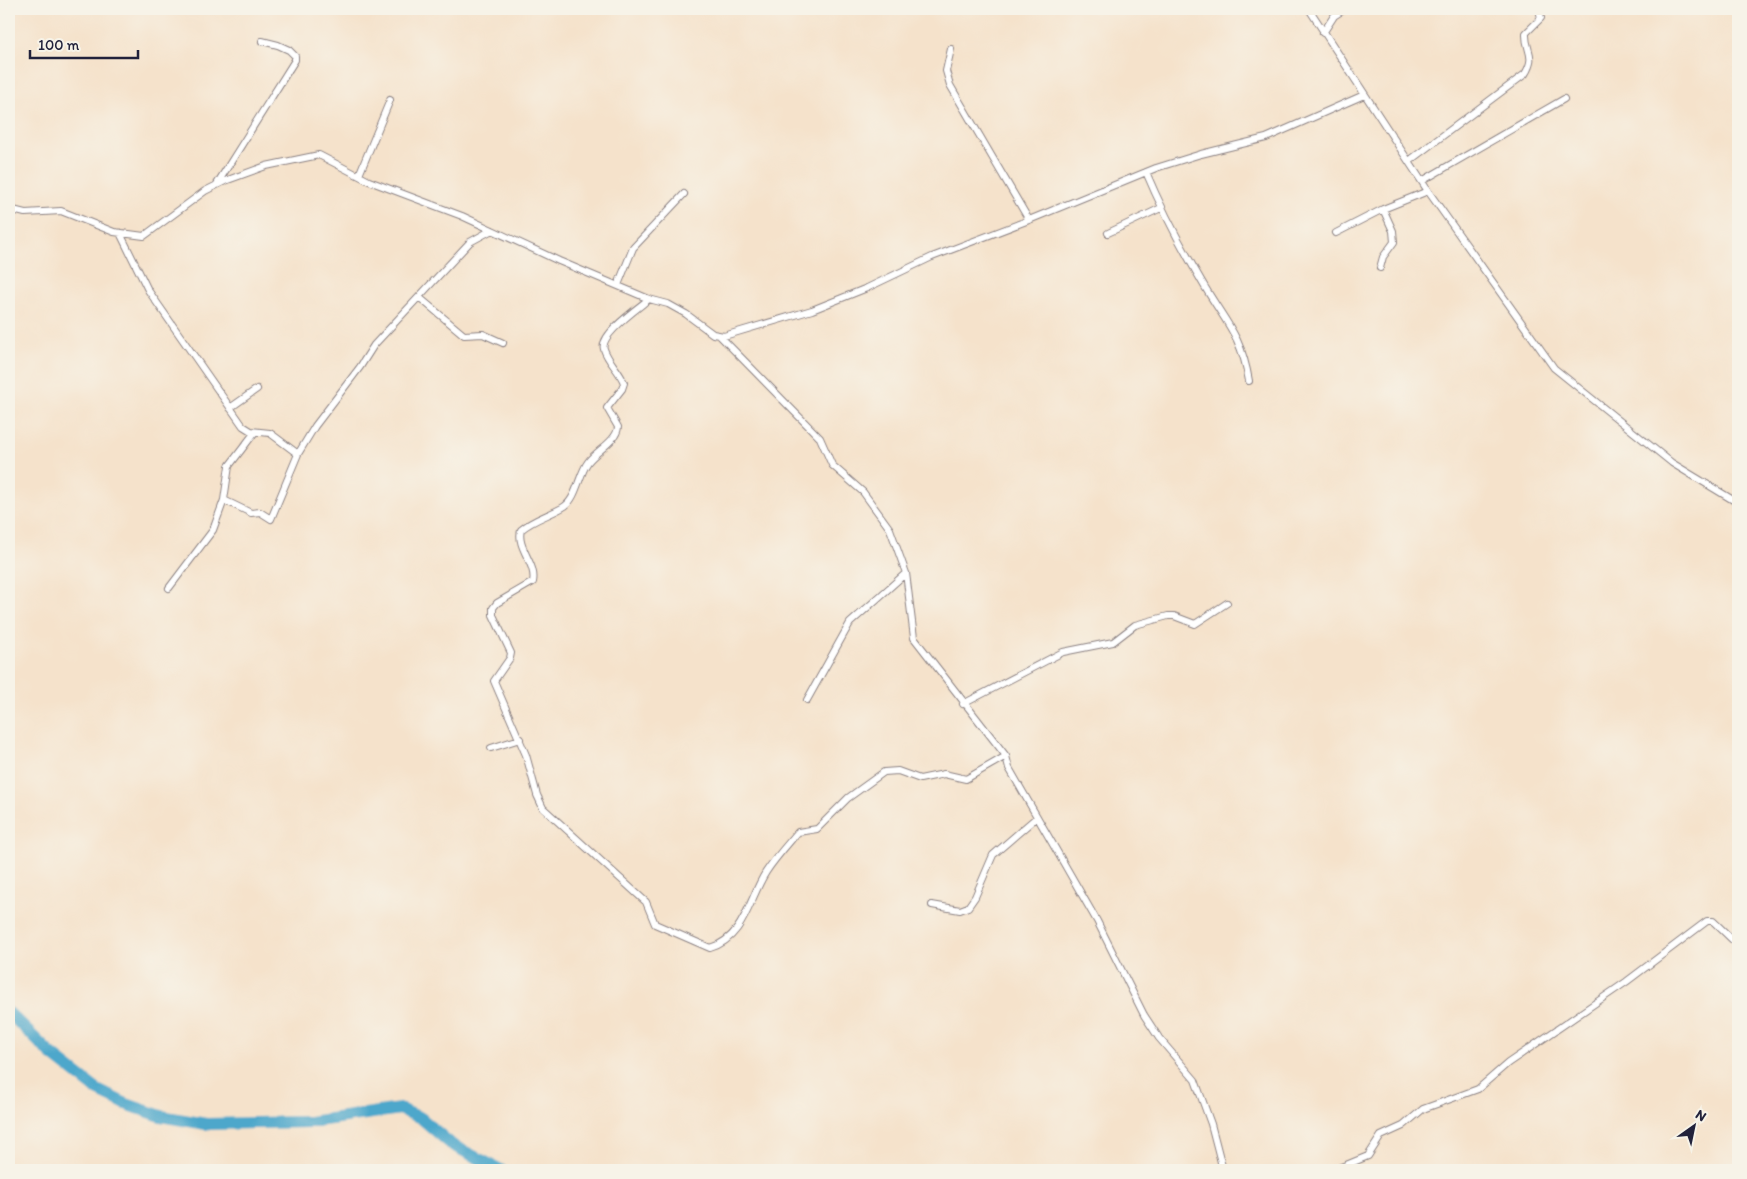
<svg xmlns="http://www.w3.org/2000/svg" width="1747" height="1179" font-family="Itim,sans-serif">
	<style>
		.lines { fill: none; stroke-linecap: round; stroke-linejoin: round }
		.river { stroke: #4ea7cb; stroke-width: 12 }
		.minor-casing { stroke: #8c8283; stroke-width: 8 }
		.minor { stroke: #fff; stroke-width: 6 }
	</style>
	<rect width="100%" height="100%" fill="#f7f3e8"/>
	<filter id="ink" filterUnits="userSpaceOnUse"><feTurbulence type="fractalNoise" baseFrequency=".02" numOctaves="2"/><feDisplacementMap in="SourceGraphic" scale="10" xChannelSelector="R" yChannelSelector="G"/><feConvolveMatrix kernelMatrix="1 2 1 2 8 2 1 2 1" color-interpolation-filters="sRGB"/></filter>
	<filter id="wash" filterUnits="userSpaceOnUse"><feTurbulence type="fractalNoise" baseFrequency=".0096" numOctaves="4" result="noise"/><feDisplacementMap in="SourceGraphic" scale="20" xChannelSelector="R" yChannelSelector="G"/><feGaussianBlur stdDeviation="1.12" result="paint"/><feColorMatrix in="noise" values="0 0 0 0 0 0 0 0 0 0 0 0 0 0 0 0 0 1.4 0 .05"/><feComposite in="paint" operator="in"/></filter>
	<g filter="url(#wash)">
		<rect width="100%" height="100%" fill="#f5e2cb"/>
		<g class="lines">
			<path class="river" d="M9,1013L50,1053L97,1090L126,1104L161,1116L206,1124L310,1122L400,1109L421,1118L452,1145L501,1170"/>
		</g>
	</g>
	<g filter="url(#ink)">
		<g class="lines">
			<g class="minor-casing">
				<path id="minor" d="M1309,9L1428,191L1554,368L1672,463L1738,503
					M1323,33L1334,16L1345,9
					M951,49L946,71L950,85L1029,220
					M1409,161L1525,74C1537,55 1525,51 1526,33L1541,18L1539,9
					M1146,172C1162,210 1181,246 1202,282C1224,321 1241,333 1249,381
					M359,175L390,100
					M1422,181L1564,99
					M217,184L295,60V56L289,50L278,45L262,41
					M9,209L25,213L61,211L114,232L144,236L205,191L225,181L266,166L319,155L369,181L462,216L559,261L649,299L668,304L686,314L713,334L724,336L812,310L867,288L932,257L1029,220L1156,168L1201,154L1266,138L1364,95
					M120,233L148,290L243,426L251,431L270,433L298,454
					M1108,233L1161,208
					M1336,233L1383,209L1428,191
					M1380,268L1383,257L1394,242L1393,231L1383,209
					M618,285L633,248L684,194
					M420,298L464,335L483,334L503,343
					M649,299C638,308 599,335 604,349C608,362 620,371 624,383L622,389L607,408L618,427C617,441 596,451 588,462C579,474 577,497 565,506C551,515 533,519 521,530C516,548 537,564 533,582L497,603L493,608V615L511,653L510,658L494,681L526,755L537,795L543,808L646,902L655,924L710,948C745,938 749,898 766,872C775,858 787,845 798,832L817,829L848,798L884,772L898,771L920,779L944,774L966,779L1006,756
					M720,336L820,438L832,465L863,492L890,529L906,573L914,638L1006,756L1009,768L1097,921L1144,1015L1159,1038L1195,1080L1211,1124L1223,1170
					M230,408L257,389
					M224,500L251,513L260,512L271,519L298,454L315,426L360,367L374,345L470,242L492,230
					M169,588L213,530L224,500L229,466L255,432
					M807,700L850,623L906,573
					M963,704L1063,652L1113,642L1135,625L1168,616H1174L1195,624L1227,603
					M491,748L520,739
					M932,905L960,910L968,907L975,897L993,855L1037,817
					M1334,1170L1368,1156L1381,1136L1403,1126L1423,1109L1478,1089L1508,1063L1626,982L1707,921H1713L1738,945"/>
			</g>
			<use href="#minor" class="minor"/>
		</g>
	</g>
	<rect width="1747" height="1179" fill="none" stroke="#f7f3e8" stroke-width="30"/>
	<g transform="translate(1694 1126) rotate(33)" stroke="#f7f3e8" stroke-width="4" paint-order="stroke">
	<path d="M0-4L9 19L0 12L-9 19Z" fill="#22223b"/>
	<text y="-8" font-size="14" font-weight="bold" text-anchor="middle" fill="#22223b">N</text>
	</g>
	<path d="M30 50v8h108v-8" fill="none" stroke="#22223b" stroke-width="2.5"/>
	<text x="38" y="50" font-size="15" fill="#22223b" stroke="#f7f3e8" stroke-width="4" paint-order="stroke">100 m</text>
</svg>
